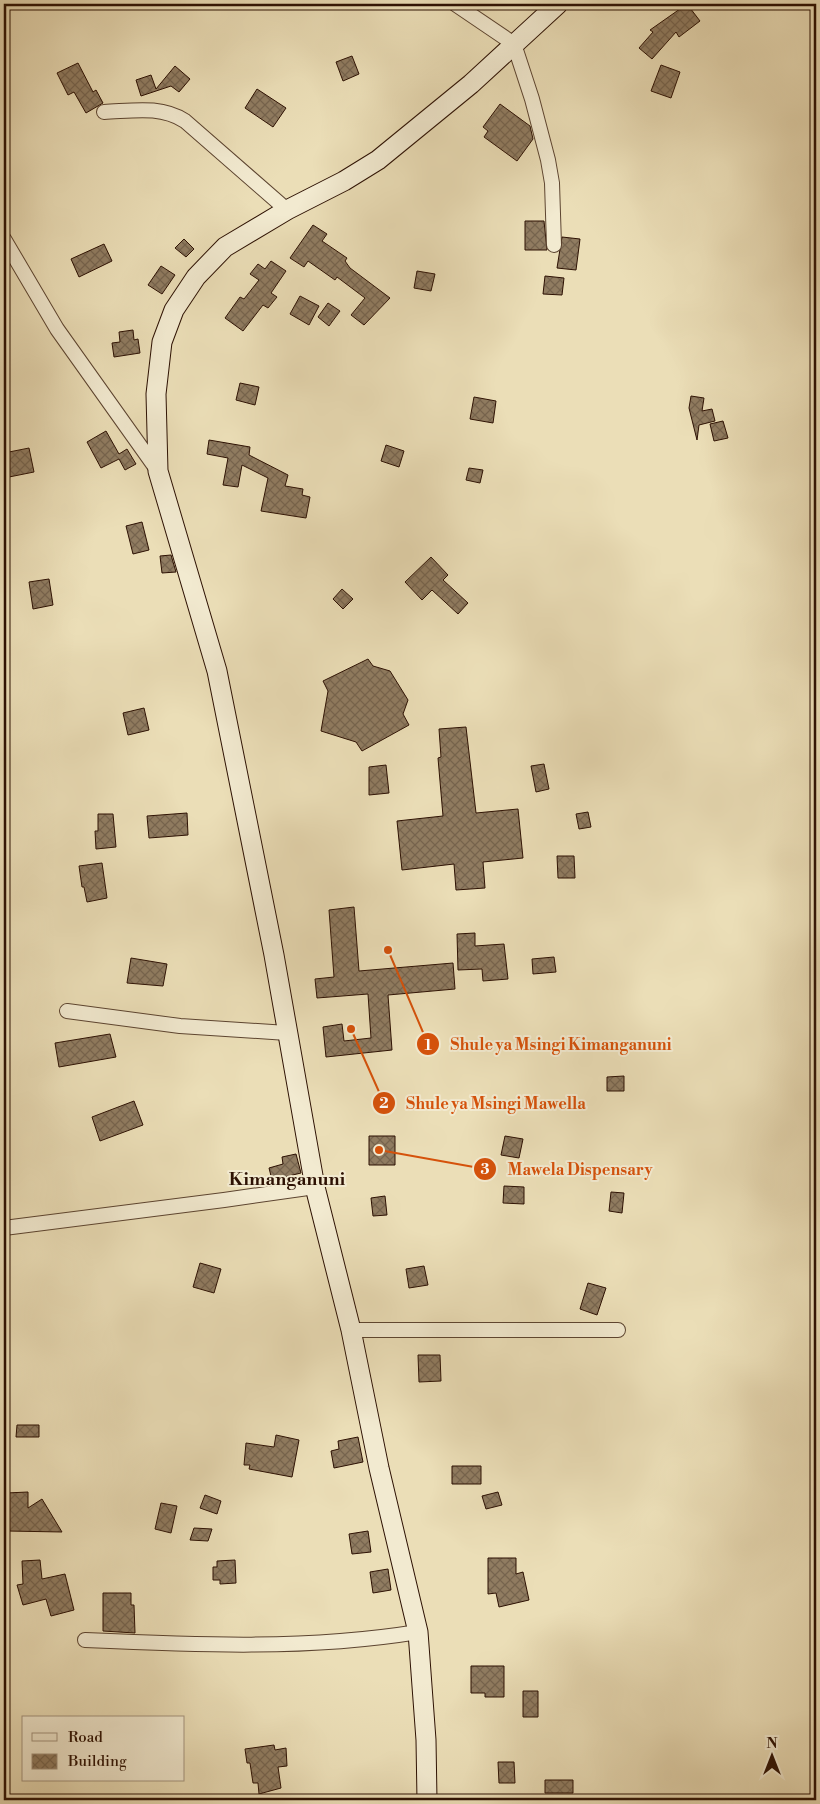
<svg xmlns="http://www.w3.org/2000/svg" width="820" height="1804" font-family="'Libre Bodoni',serif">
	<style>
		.building { fill: url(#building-cross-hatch); stroke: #2d1103 }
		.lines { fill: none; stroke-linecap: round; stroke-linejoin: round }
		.street-casing { stroke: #5c4430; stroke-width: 16 }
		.secondary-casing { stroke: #2d1103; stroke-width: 21 }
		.street { stroke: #f2ead0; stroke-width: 14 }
		.secondary { stroke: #f2ead0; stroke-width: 19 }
		.labels { text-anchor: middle; stroke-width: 4; stroke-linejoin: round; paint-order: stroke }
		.quarter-label { font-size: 18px; font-weight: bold; fill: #2d1103; stroke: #f2ead0 }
		.leader { fill: none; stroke: #d5520b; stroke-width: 2 }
		.callout-dot { fill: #d5520b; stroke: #f2ead0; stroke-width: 2 }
		.mark-label { font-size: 15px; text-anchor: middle; font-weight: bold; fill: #fff }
		.callout-label { font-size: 16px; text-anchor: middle; font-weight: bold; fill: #d5520b; stroke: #f2ead0; stroke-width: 4; stroke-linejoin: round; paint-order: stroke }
	</style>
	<defs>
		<pattern id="building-cross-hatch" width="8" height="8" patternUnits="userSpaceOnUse" patternTransform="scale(1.25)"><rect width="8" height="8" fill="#907c61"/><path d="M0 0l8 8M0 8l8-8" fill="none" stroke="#76644e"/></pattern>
	</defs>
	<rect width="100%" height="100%" fill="#ebdeb7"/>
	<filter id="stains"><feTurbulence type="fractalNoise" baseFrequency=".004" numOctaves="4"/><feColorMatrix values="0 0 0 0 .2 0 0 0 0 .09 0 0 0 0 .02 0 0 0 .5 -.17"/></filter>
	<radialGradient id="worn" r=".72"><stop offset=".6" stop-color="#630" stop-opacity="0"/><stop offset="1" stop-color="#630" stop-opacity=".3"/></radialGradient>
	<path class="building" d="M687,4L700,21L679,37L676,32L652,59L639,48L653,32L650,30Z
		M352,56L359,74L343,81L336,62Z
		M78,63L93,92L96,90L103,103L86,113L74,92L68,95L57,73Z
		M661,65L680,72L671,98L651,91Z
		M175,66L190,79L179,92L171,86L141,96L136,80L151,75L156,89Z
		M257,89L286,108L273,127L245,108Z
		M500,104L530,126L533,139L517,161L484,137L488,131L483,127Z
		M525,221H544L547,250H525Z
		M313,225L327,234L322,241L347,258L345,261L350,268L390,298L364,325L351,315L365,298L337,277L335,280L308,261L304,267L290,258Z
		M562,237L580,239L576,270L557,268Z
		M184,239L194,249L186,257L175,248Z
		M104,244L112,261L79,277L71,259Z
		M271,261L286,271L271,293L277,297L268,308L263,305L243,331L225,318L240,297L244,299L259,280L250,274L258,264L265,269Z
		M161,266L175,275L162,294L148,285Z
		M417,271L435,274L431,291L414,288Z
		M545,276L564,278L562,295L543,294Z
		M300,296L319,306L309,325L290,314Z
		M328,303L340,311L329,326L318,317Z
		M133,330L134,340L138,339L140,353L114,357L112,343L120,342L119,332Z
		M240,383L259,387L255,405L236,400Z
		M691,396L704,398L702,411L712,409L715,421L699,425L697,440L689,408Z
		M474,397L496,401L493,423L470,419Z
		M723,421L728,438L714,441L710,424Z
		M106,431L119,454L127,449L136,464L125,470L119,459L101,468L87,442Z
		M209,440L250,447L249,455L288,475L285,486L303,489L302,495L310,497L306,518L261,511L268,478L242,465L238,487L223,485L228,458L207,454Z
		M386,445L404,451L399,467L381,461Z
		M29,448L34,472L4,478V453Z
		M469,468L483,470L480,483L466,480Z
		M142,522L149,550L133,554L126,526Z
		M171,555L176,572L162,573L160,556Z
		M431,557L448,575L443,580L468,603L458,614L432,590L422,600L405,582Z
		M49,579L53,605L33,609L29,582Z
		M342,589L353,599L343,609L333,599Z
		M368,659L373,666L390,671L408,700L403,714L409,725L362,751L356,742L321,731L328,691L323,681Z
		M144,708L149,730L128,735L123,713Z
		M466,727L476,813L518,809L523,858L483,862L485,888L456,890L454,864L402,870L397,821L443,816L438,758L441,757L439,729Z
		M544,764L549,789L536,792L531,766Z
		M386,765L389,793L369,795V767Z
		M588,812L591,827L579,829L576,814Z
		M187,813L188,835L149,838L147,816Z
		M98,814H113L116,847L96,849L95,831H98Z
		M557,856H574L575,878H558Z
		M102,863L107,898L87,902L84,887H82L79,866Z
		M354,907L359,971L453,963L455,989L388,995L392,1050L326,1057L323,1027L342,1024L344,1041L371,1038L368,994L317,998L315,979L334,977L329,910Z
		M475,933V946L504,944L508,979L483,981L482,969L458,970L457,934Z
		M554,957L556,972L533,974L532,959Z
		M131,958L167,964L163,986L127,983Z
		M110,1034L116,1057L59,1067L55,1043Z
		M624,1076V1091H607V1077Z
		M134,1101L143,1125L100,1141L92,1117Z
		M369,1136H395V1165H369Z
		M505,1136L523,1139L519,1158L501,1155Z
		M296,1154L301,1173L272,1180L269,1168L283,1164L282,1157Z
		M504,1186L524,1187V1204L503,1203Z
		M611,1192L624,1193L622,1213L609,1211Z
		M385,1196L387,1215L373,1216L371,1198Z
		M200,1263L221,1269L214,1293L193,1287Z
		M424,1266L428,1285L409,1288L406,1269Z
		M588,1283L606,1288L597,1315L580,1309Z
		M418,1355H440L441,1381L419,1382Z
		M17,1425H39V1437H16Z
		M276,1435L299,1440L292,1477L249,1469L250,1465H244L246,1443L274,1447Z
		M358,1437L363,1462L334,1468L331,1451L339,1449L338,1441Z
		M452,1466H481V1484H452Z
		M28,1492V1508L42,1499L62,1532L7,1531L6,1493Z
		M498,1492L502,1505L486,1509L482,1496Z
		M205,1495L221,1501L217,1514L200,1508Z
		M161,1503L177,1506L171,1533L155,1529Z
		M194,1528L212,1529L208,1541L190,1540Z
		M368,1531L371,1552L352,1554L349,1534Z
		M488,1558H516V1574L523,1572L529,1600L499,1607L496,1593L488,1594Z
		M40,1560L42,1579L65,1574L74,1610L51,1616L46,1599L23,1605L17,1585L23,1584L22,1561Z
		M235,1560L236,1583L220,1584V1580H213V1567H217V1561Z
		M388,1569L391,1590L373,1593L370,1572Z
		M103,1593H131V1605H134L135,1633L103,1631Z
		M471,1666H504V1697H485V1693H471Z
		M523,1691H538V1717H523Z
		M274,1745L275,1750L286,1748L287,1766L278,1767L281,1788L259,1794L258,1783H253L250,1763H247L245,1749Z
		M498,1762H514L515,1783H499Z
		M545,1780H573V1793H545Z"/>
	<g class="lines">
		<g class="street-casing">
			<path id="street" d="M455,4L514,44L532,99L548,160L552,183L554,245
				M104,112C132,111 160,105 185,121L287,210
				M4,239L57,329L158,471
				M67,1011L180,1026L287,1033
				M4,1228L224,1200L315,1187
				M351,1330H618
				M85,1640C196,1645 307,1650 418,1632"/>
		</g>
		<g class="secondary-casing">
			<path id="secondary" d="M427,1800L426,1740L418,1632L379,1468L351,1330L315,1187L274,955L217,671L158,471L156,394L162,342L174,310L196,277L225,247L287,210L344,181L378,160L471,84L558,4"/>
		</g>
		<use href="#street" class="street"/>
		<use href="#secondary" class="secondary"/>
	</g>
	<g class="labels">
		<g class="quarter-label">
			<text x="287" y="1185">Kimanganuni</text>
		</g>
	</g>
	<path class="leader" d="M388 950L428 1044M351 1029L384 1103M379 1150L485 1169"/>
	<g class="callout-dot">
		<circle cx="388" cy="950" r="5"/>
		<circle cx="351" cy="1029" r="5"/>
		<circle cx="379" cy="1150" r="5"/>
		<circle cx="428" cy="1044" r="12"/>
		<circle cx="384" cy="1103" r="12"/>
		<circle cx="485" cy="1169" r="12"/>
	</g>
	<g class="mark-label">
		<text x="428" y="1050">1</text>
		<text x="384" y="1108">2</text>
		<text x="485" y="1174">3</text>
	</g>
	<g class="callout-label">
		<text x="561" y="1050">Shule ya Msingi Kimanganuni</text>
		<text x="496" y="1109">Shule ya Msingi Mawella</text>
		<text x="580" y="1175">Mawela Dispensary</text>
	</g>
	<rect width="820" height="1804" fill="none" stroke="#ebdeb7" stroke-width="20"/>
	<rect x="5" y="5" width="810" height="1794" fill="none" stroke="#2d1103" stroke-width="2.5"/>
	<rect x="10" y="10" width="800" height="1784" fill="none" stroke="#2d1103"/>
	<rect x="22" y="1716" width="162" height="65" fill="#f2ead0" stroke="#a3937e"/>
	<rect x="32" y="1733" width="25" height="8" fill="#f2ead0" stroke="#a3937e"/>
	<text x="68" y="1742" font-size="15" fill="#2d1103">Road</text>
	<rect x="32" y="1754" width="25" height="15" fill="url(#building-cross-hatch)" stroke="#a3937e"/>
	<text x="68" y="1766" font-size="15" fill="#2d1103">Building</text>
	<g transform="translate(772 1756)" stroke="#f2ead0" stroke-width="4" paint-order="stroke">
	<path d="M0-4L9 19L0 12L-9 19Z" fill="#2d1103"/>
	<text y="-8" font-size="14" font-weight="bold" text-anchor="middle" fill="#2d1103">N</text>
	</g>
	<rect width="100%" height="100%" filter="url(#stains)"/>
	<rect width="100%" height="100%" fill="url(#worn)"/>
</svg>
